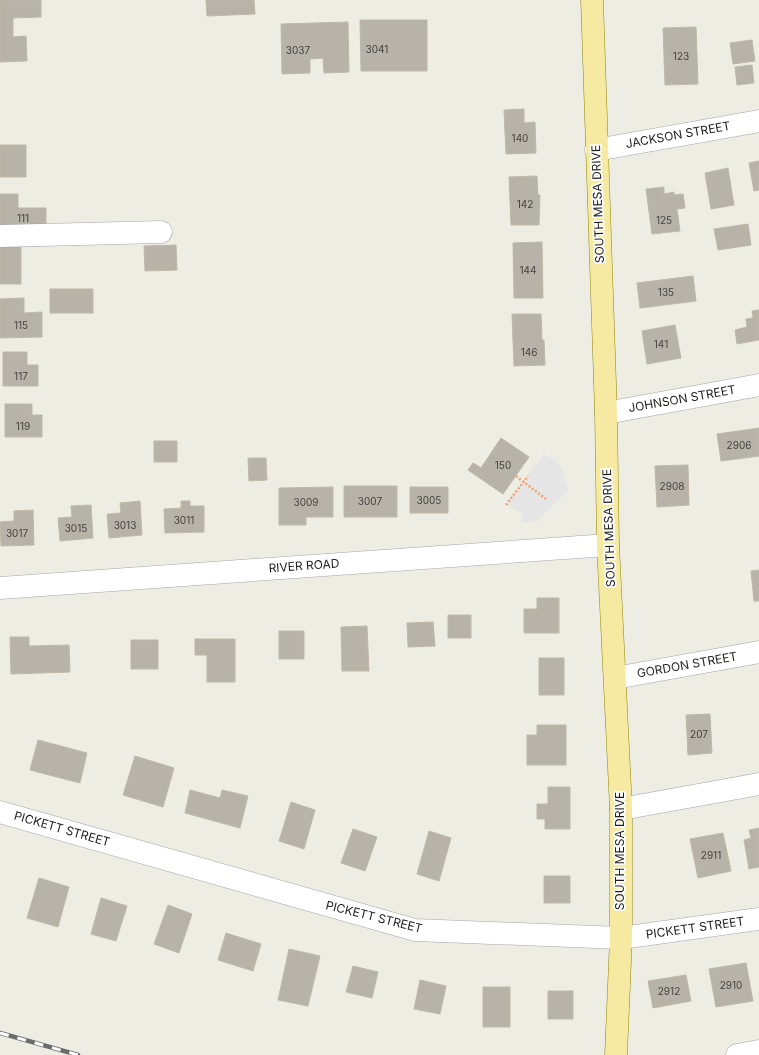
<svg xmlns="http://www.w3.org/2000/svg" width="759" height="1055" font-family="Inter,sans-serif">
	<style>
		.parking { fill: #e5e5e5 }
		.building { fill: #b7b3a9; stroke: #beb8a7 }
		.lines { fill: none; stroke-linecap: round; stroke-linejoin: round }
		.minor-casing { stroke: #a4a4a4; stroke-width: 23 }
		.major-casing { stroke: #8d8609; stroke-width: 23 }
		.path { stroke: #f1a272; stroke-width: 2.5; stroke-dasharray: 2 2; stroke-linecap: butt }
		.minor { stroke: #fff; stroke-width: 22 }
		.major { stroke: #f6e9a1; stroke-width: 22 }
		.rail-casing { stroke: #6b6b6b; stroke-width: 4.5 }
		.rail { stroke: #fff; stroke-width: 3; stroke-dasharray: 9; stroke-linecap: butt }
		.labels { text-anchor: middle; stroke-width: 3.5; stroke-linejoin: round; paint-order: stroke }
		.number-label { font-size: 10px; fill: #444240 }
		.street-label { font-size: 12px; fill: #1d1d1d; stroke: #fff }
	</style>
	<rect width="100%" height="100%" fill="#eeede4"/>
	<path class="parking" d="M544,454L558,463L561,467L568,489L567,492L541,517L540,521L522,523V513L505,504Z"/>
	<path class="building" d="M0,0H41V17L13,18V37L26,36L27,61L0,62Z
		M206,0H254L255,14L207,16Z
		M360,20H427V71H361Z
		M348,22L349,72L324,73L323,58L310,59V73L282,74L281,24Z
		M696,27L698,84L665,85L663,28Z
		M752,40L755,61L733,64L730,43Z
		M752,65L754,83L737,85L735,67Z
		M524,109V123L535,122L536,153L506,154L504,110Z
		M0,145H26V177H0Z
		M759,161V190L754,191L749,163Z
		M728,168L734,205L711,209L705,173Z
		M537,176L538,195H540L539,225H511L509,177Z
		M664,187V194L674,192V195L683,194L685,208L677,209L680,231L652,234L646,189Z
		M0,194H18V208H46V227H0Z
		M748,224L751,245L718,250L714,229Z
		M542,242L543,298H514L513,243Z
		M0,245H21V284H0Z
		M176,245L177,270L145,271L144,246Z
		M693,276L696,301L640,308L637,283Z
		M50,289H93V313H50Z
		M24,298V313L42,312V337L0,338V299Z
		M759,310V340L737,344L735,330L747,327L746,319L753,318L752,311Z
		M512,314H541L542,340H544L545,365L514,366Z
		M675,325L681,358L647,364L642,331Z
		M3,352H27V365H38V386H3Z
		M5,404H32V415H42V437H5Z
		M759,428V456L721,461L717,434Z
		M501,438L529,457L503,494L468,470L473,463L481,468Z
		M154,441H177V462H154Z
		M248,458H266L267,480L249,481Z
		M688,465L689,505L657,507L655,466Z
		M344,486H397V517H344Z
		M333,487V517H306V525H279V488Z
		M410,487H448V513H410Z
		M140,501L142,535L109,538L107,514L121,513L120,503Z
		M181,501H190V506H204V532L165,533L164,509L181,508Z
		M91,505L93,538L60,541L58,518L72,517L71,506Z
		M33,510L34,545L1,546L0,522L14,521V511Z
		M759,570V601H754L751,571Z
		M537,598H559V633H524V609H537Z
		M448,615H471V638H448Z
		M433,622L435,646L408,647L407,623Z
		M367,626L369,671H342L341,627Z
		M279,631H304V659H279Z
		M10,637H29V646L69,645L70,672L11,674Z
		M195,639H235V682H207V655H195Z
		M131,640H158V669H131Z
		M539,658H564V695H539Z
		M710,714L712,753L688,755L686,715Z
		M537,725H566V765H527V735H537Z
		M38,740L87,753L80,783L30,770Z
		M135,756L174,768L163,807L123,795Z
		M548,787H570V829H545V819H537V804H548Z
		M190,790L220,798L222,790L248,796L240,828L185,813Z
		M291,802L315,810L304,849L279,841Z
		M759,828V867L749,869L744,840L751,838L749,830Z
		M353,829L377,837L365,871L341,863Z
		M429,831L451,838L439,881L417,874Z
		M723,833L731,871L698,878L690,839Z
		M544,876H570V903H544Z
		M39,878L69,887L58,927L27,918Z
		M101,898L127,906L116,941L91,934Z
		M168,905L192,914L179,953L154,944Z
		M226,933L261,944L253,971L218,960Z
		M289,949L320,956L308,1006L278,1000Z
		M746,963L753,1001L716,1007L709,969Z
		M353,966L378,972L372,998L346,992Z
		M686,975L691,1001L653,1008L648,981Z
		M420,980L446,986L440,1014L414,1009Z
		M483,987H510V1027H483Z
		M548,991H573V1019H548Z"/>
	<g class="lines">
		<g class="minor-casing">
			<path id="minor" d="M596,150L759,121
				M0,236L161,232
				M606,413L759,385
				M0,588L608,545
				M615,678L759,652
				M621,809L759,784
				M0,812L415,930L621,938L759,919
				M737,1055L759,1051"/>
		</g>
		<g class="major-casing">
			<path id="major" d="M592,0L606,413L608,545L621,809V938L616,1055"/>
		</g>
		<path class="path" d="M516,476L546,499
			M506,505L528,476"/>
		<use href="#minor" class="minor"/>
		<use href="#major" class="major"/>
		<g class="rail-casing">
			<path id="rail" d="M0,1033L78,1055"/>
		</g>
		<use href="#rail" class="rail"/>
	</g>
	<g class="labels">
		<g class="number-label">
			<text x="377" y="53">3041</text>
			<text x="298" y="54">3037</text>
			<text x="681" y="60">123</text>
			<text x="520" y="142">140</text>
			<text x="525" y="208">142</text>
			<text x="23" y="222">111</text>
			<text x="664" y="224">125</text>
			<text x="528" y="274">144</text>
			<text x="666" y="296">135</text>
			<text x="21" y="329">115</text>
			<text x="661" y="348">141</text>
			<text x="529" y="356">146</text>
			<text x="21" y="380">117</text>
			<text x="23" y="430">119</text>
			<text x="739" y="449">2906</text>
			<text x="503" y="469">150</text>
			<text x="672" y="490">2908</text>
			<text x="429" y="504">3005</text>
			<text x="370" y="505">3007</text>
			<text x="306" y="506">3009</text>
			<text x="184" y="524">3011</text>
			<text x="125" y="529">3013</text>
			<text x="76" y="532">3015</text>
			<text x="17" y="537">3017</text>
			<text x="699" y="738">207</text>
			<text x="711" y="859">2911</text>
			<text x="731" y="989">2910</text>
			<text x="669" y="995">2912</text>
		</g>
		<g class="street-label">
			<text transform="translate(678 135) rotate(-10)" y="4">JACKSON STREET</text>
			<text transform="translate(598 204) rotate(-92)" y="4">SOUTH MESA DRIVE</text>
			<text transform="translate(682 399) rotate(-10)" y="4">JOHNSON STREET</text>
			<text transform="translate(609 528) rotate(-92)" y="4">SOUTH MESA DRIVE</text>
			<text transform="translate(304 566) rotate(-4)" y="4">RIVER ROAD</text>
			<text transform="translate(687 665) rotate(-10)" y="4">GORDON STREET</text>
			<text transform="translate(62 829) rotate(16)" y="4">PICKETT STREET</text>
			<text transform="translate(620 851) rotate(-90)" y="4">SOUTH MESA DRIVE</text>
			<text transform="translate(374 917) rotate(14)" y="4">PICKETT STREET</text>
			<text transform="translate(695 928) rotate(-8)" y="4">PICKETT STREET</text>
		</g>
	</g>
</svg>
